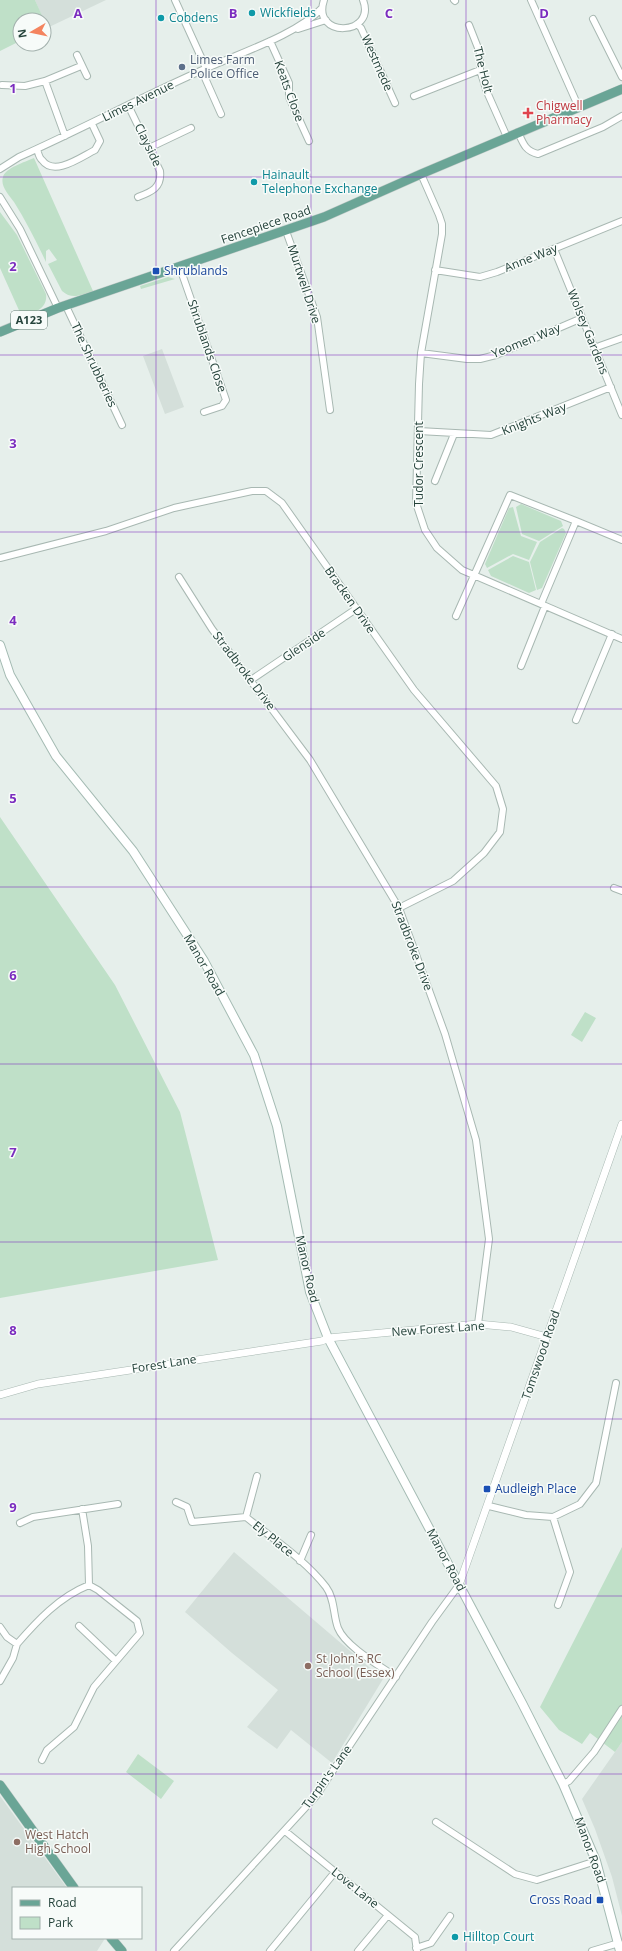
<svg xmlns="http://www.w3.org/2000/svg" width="622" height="1951" font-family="'Open Sans',sans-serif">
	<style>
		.built { fill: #d4dfda }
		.green { fill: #bfe0c8 }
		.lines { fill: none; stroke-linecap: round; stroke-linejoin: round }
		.minor-casing { stroke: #a8b8b2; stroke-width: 8 }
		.tertiary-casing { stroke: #a8b8b2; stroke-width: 8 }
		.secondary-casing { stroke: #a4bbb3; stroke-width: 10 }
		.primary-casing { stroke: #c2cac8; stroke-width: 10 }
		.minor { stroke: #fff; stroke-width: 6 }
		.tertiary { stroke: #fff; stroke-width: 7 }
		.secondary { stroke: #fff; stroke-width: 8 }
		.primary { stroke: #6aa596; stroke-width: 9 }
		.grid { fill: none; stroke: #7b2cbf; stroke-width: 1; stroke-opacity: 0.55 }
		.culture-dot { fill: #0f9aa8; stroke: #f7fbf9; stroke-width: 1.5 }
		.service-dot { fill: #5c6f8a; stroke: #f7fbf9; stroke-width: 1.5 }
		.health-dot { fill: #e0444e; stroke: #f7fbf9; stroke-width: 1.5 }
		.transit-dot { fill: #1a4fb4; stroke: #f7fbf9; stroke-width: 1.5 }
		.education-dot { fill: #8d6e63; stroke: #f7fbf9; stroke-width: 1.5 }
		.labels { text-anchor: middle; stroke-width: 3; stroke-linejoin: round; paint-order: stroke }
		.shield { fill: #f7fbf9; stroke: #637a73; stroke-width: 1 }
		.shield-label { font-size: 11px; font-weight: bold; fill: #24423a }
		.culture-label { font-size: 12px; fill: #0d838f; stroke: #f7fbf9; text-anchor: start }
		.service-label { font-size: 12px; fill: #4e5e75; stroke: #f7fbf9; text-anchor: start }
		.street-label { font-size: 12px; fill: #24423a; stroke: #f7fbf9 }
		.health-label { font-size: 12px; fill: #be3a42; stroke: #f7fbf9; text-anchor: start }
		.transit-label { font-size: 12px; fill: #164399; stroke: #f7fbf9; text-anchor: start }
		.education-label { font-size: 12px; fill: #785e54; stroke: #f7fbf9; text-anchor: start }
		.grid-label { font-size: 13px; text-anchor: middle; font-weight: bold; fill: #7b2cbf; stroke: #f7fbf9; stroke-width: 3; stroke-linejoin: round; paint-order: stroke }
	</style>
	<rect width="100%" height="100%" fill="#e6efeb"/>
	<path class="built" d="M35,0H106L47,28Z
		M162,349L184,407L165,414L143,356Z
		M234,1552L383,1679L332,1763L291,1730L277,1749L247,1727L278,1690L232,1653L185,1612Z
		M622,1742V1916L612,1877L595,1829L582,1799Z
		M0,1796L67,1888H13V1938H103L104,1940L97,1951H0Z"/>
	<path class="green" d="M0,0H35L44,20H20V41L0,51Z
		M34,158L93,291C81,295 72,300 62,291L48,264L57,260L49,249L46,251V262C36,241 26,221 14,202C9,195 0,186 3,177C5,168 25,162 34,158Z
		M0,212L17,235L46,294C48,309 34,313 22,317L0,268Z
		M168,277L175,279L141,289L140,286Z
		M521,504L561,521L563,526L539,541L522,534L516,507Z
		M513,507L521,536L537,542L529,560L513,554L487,568L485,564L509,508Z
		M562,528L564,529L566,533L542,588L537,590L530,562L540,542Z
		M513,556L529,562L536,590L529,593L491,576L488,570Z
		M0,817L115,985L180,1112L218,1260L0,1298Z
		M585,1012L596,1018L582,1042L571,1035Z
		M622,1547V1742L615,1752L590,1733L582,1744L559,1730L540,1707Z
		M138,1754L174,1781L161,1799L126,1772Z"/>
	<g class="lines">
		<g class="minor-casing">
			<path id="minor" d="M175,0L206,68L205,78L221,114
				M324,0C311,39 377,36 363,0
				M454,0L455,1
				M531,0L579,108
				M593,19L622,77
				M357,24L361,28L395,103
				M469,25L480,53V70L487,92L507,137
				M298,29L326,20
				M270,41L289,83V97L309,141
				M77,55L87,76
				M45,81L65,136
				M2,85L25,86L45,81L81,66
				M414,96L480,70
				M128,105L160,171C162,188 151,192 138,197
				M518,132C523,143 525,151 538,154L603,127L622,116
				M149,148L191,128
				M37,149C38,152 39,158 42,160C54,177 81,157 95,150L100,141L92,124
				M0,169L19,157C82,129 143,96 207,68C240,53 298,34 322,8
				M421,174L439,215L442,224V234L421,353L419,384L416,503L425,530L437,548L462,570L622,639
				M0,197L20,229L58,308
				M286,231L317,317L330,410
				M554,249L622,415
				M180,268L226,400L222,406L204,412
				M435,270L480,277L497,272L622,221
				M66,306L122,425
				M594,348L622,338
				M421,353L467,359H480L496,355L582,318
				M419,431L491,435L611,387
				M435,481L454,434
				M576,521L622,540
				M0,558L106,531L174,508L252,491H266L282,503L414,690L496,786L503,809L500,832L484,853L453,881L399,908
				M179,577L212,629L310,760L399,908L445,1034L476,1140L489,1239L478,1324
				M456,616L510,495L576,521L541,604
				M521,666L545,606
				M251,680L356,609
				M576,720L612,634
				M614,888L622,891
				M176,1502L187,1507L192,1522L246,1517C273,1539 305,1560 326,1587C335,1599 333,1615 338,1628C345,1646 380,1666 396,1677
				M489,1506L526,1515L553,1517L580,1504L596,1483L616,1383
				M82,1509L88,1546L89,1585
				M246,1517L257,1476
				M553,1517L570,1572L558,1605
				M20,1523L33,1517L118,1504
				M300,1561L311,1535
				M79,1626L116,1661
				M0,1627L7,1637L17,1644L13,1658L0,1681
				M17,1644C37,1621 59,1597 89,1585
				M42,1760L47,1750L74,1727L94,1687L140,1633L137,1621L98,1590L89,1585
				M563,1784L569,1781L594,1752L622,1709
				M436,1822L515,1874L537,1880L596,1861
				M285,1831L415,1937L417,1951
				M416,1948L431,1943L450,1916
				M174,1951L316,1796L432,1622L459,1585
				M270,1951L335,1872
				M358,1951L388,1915
				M592,1951L619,1943"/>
		</g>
		<g class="tertiary-casing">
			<path id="tertiary" d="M0,1395L38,1384L322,1341L328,1338L478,1324L511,1327L547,1337
				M459,1585L622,1124"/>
		</g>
		<g class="secondary-casing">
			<path id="secondary" d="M0,645L10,675L56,756L133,851L204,961L254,1055L277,1126L310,1292L328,1338L522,1703L563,1784L596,1861L620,1951"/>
		</g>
		<g class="primary-casing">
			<path id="primary" d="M0,332L58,308L324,217L421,174L622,89
				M0,1785L74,1888
				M111,1938L122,1951"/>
		</g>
		<use href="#minor" class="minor"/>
		<use href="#tertiary" class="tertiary"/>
		<use href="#secondary" class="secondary"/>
		<use href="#primary" class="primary"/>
	</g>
	<path class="grid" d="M156,0V1951M311,0V1951M466,0V1951M0,177H622M0,355H622M0,532H622M0,709H622M0,887H622M0,1064H622M0,1242H622M0,1419H622M0,1596H622M0,1774H622"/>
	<g class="culture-dot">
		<circle cx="252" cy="13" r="4"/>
		<circle cx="161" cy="18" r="4"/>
		<circle cx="254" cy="182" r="4"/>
		<circle cx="455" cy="1937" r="4"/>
	</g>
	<circle class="service-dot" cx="182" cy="67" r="4"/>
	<path class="health-dot" d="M526 107h4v4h4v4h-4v4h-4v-4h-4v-4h4z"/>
	<g class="transit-dot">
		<rect x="152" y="267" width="8" height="8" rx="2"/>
		<rect x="483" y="1485" width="8" height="8" rx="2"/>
		<rect x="596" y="1896" width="8" height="8" rx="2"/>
	</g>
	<g class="education-dot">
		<circle cx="308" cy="1666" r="4"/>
		<circle cx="17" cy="1842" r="4"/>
	</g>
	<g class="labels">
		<rect class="shield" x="11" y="311" width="36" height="18" rx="3"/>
		<g class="shield-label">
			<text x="29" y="324">A123</text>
		</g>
		<g class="culture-label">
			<text x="260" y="17">Wickfields</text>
			<text x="169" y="22">Cobdens</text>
			<text x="262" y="179">Hainault<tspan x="262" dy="14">Telephone Exchange</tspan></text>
			<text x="463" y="1941">Hilltop Court</text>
		</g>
		<g class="service-label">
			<text x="190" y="64">Limes Farm<tspan x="190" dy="14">Police Office</tspan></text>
		</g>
		<g class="street-label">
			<text transform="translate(377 63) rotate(66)" y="4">Westmede</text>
			<text transform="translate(483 70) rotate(76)" y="4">The Holt</text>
			<text transform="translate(289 91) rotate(70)" y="4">Keats Close</text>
			<text transform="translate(138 101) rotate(-26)" y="4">Limes Avenue</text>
			<text transform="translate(148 145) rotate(64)" y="4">Clayside</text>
			<text transform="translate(266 225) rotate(-19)" y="4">Fencepiece Road</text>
			<text transform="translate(531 258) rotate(-22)" y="4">Anne Way</text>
			<text transform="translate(304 284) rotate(72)" y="4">Murtwell Drive</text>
			<text transform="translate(588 332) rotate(68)" y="4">Wolsey Gardens</text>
			<text transform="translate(526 341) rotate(-22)" y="4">Yeomen Way</text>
			<text transform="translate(207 346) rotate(71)" y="4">Shrublands Close</text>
			<text transform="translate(94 365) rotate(65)" y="4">The Shrubberies</text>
			<text transform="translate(534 419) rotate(-22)" y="4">Knights Way</text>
			<text transform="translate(419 464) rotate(-90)" y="4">Tudor Crescent</text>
			<text transform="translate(350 600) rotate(55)" y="4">Bracken Drive</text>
			<text transform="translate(304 645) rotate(-34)" y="4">Glenside</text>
			<text transform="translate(244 671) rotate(53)" y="4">Stradbroke Drive</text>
			<text transform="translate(412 946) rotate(69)" y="4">Stradbroke Drive</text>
			<text transform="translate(204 965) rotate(60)" y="4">Manor Road</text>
			<text transform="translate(307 1269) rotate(77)" y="4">Manor Road</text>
			<text transform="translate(438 1329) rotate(-4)" y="4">New Forest Lane</text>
			<text transform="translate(541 1355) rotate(-71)" y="4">Tomswood Road</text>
			<text transform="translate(164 1364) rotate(-9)" y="4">Forest Lane</text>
			<text transform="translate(273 1539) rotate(39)" y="4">Ely Place</text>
			<text transform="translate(446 1560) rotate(62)" y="4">Manor Road</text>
			<text transform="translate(327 1777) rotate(-54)" y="4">Turpin's Lane</text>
			<text transform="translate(590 1850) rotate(70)" y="4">Manor Road</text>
			<text transform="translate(355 1888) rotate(39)" y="4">Love Lane</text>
		</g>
		<g class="health-label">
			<text x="536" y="110">Chigwell<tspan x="536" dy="14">Pharmacy</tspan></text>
		</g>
		<g class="transit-label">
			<text x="164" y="275">Shrublands</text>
			<text x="495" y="1493">Audleigh Place</text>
			<text x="592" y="1904" text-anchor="end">Cross Road</text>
		</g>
		<g class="education-label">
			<text x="316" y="1663">St John's RC<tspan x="316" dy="14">School (Essex)</tspan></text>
			<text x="25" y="1839">West Hatch<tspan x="25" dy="14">High School</tspan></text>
		</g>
	</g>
	<g class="grid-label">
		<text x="78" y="18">A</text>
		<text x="233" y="18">B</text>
		<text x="389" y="18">C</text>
		<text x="544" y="18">D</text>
		<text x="13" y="93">1</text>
		<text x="13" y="271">2</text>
		<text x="13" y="448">3</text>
		<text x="13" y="625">4</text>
		<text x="13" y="803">5</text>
		<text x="13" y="980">6</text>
		<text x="13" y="1157">7</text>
		<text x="13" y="1335">8</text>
		<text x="13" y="1512">9</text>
	</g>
	<rect x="12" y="1887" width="130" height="52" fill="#f7fbf9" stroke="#a3b1ad"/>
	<rect x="20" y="1900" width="20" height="6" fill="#6aa596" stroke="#a3b1ad"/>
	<text x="48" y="1907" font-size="12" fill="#24423a">Road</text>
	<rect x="20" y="1917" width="20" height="12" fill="#bfe0c8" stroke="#a3b1ad"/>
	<text x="48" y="1927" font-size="12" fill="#24423a">Park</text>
	<g transform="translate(32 32) rotate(261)"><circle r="19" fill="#f7fbf9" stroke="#a3b1ad"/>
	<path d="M0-3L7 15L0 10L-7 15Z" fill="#f4845f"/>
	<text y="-6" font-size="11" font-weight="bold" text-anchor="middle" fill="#24423a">N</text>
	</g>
</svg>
